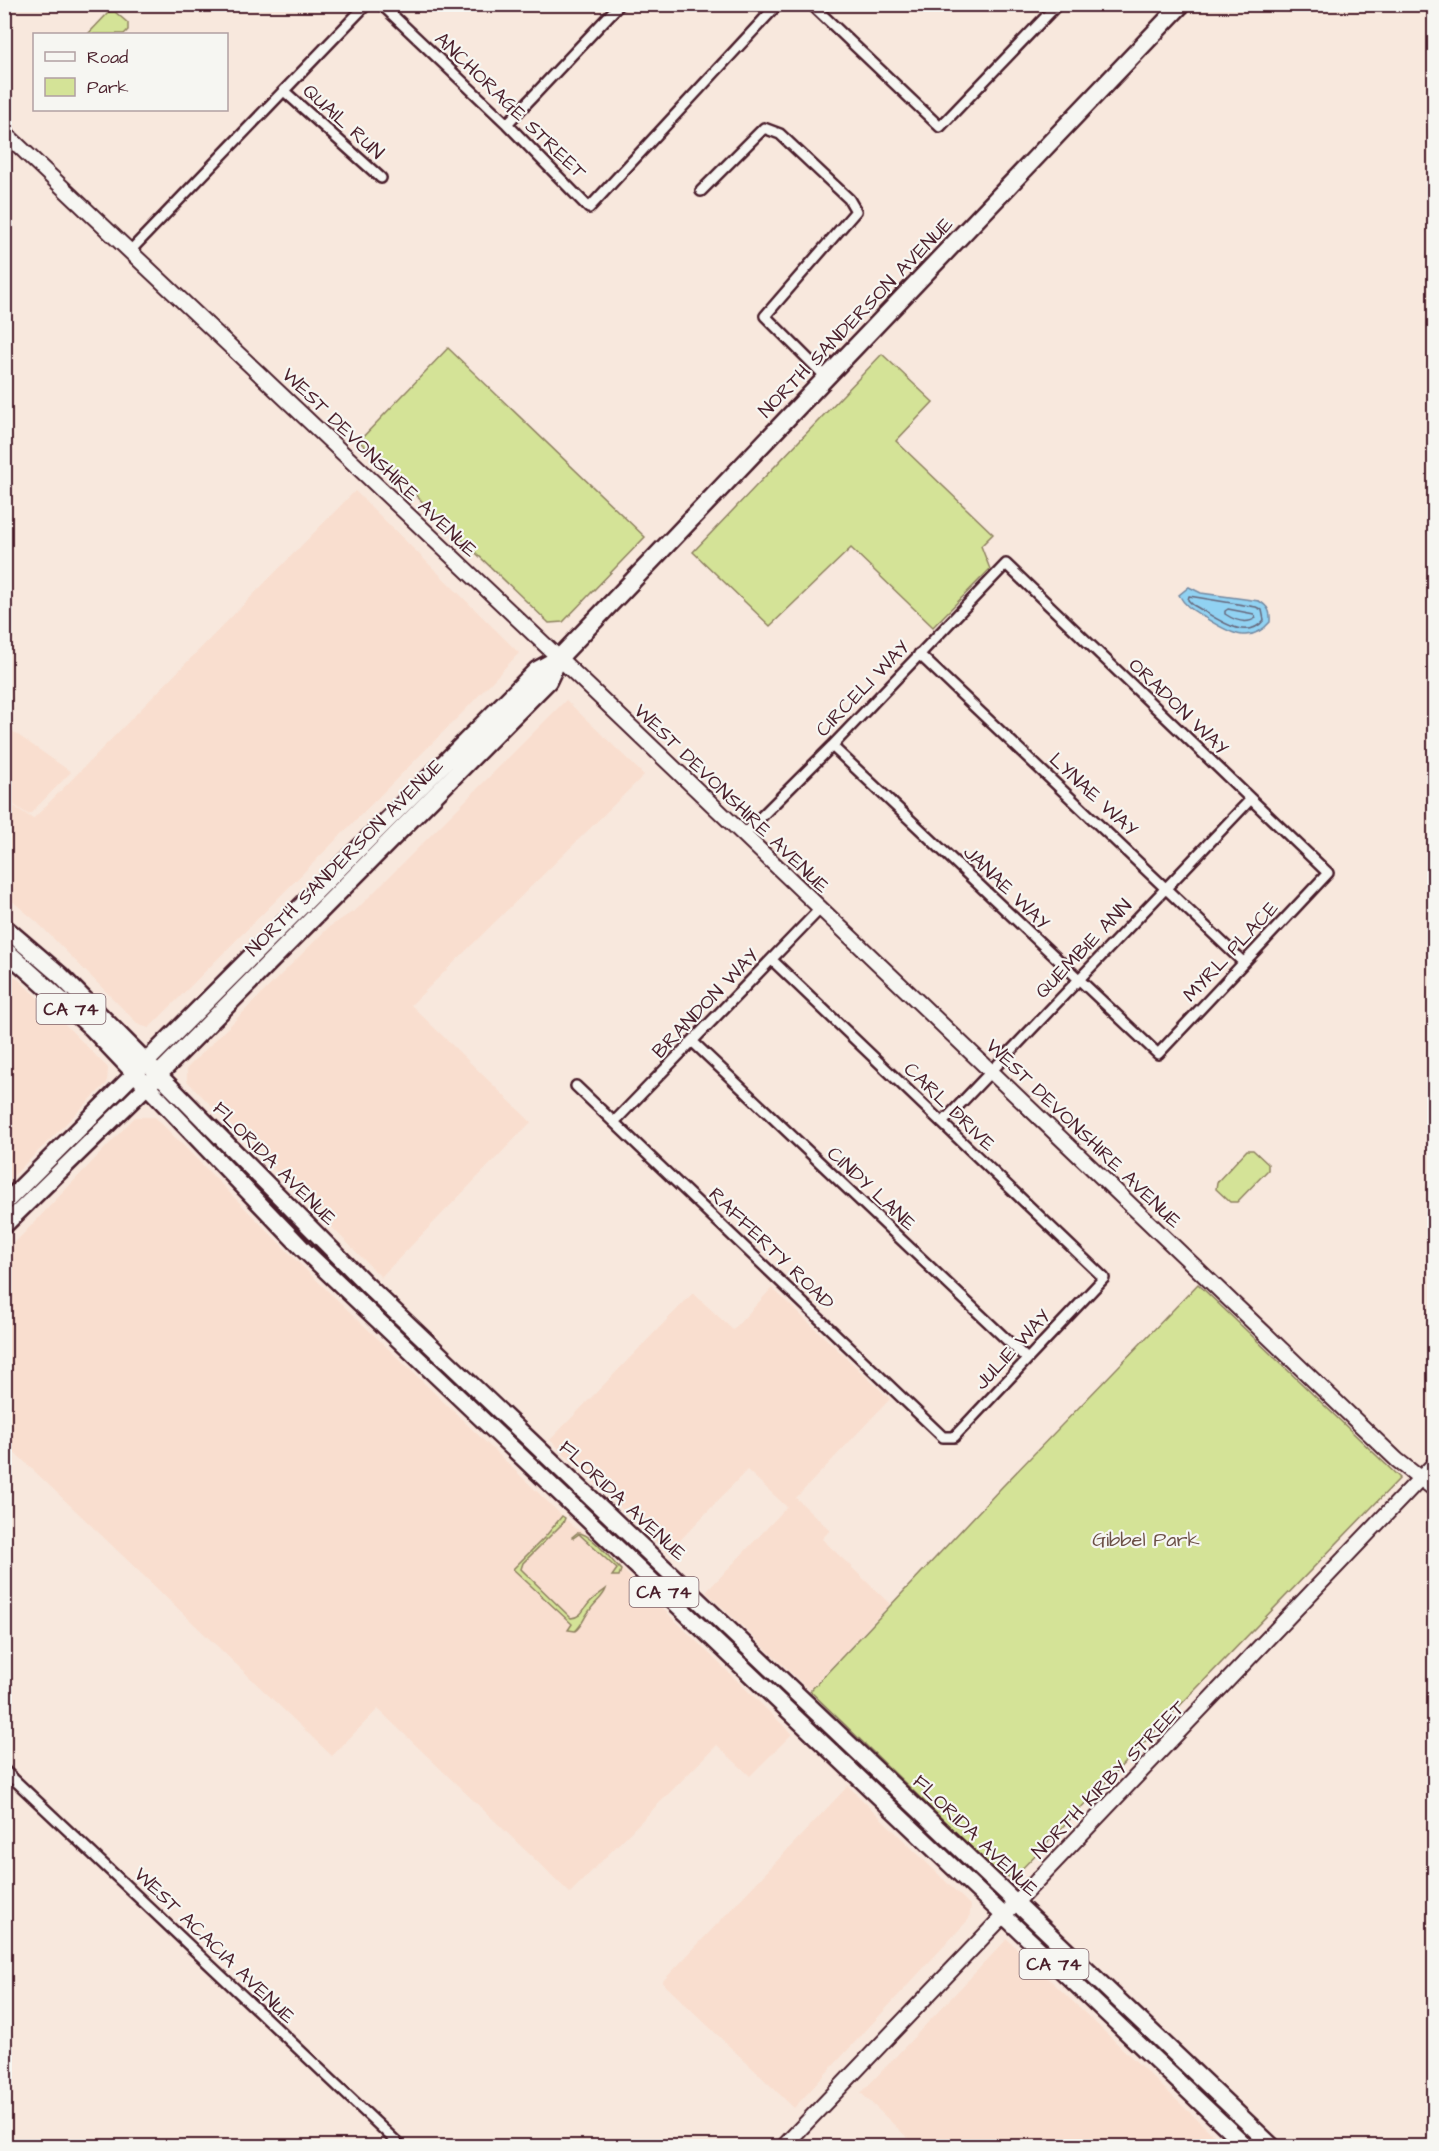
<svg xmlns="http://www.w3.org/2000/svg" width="1439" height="2151" font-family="'Architects Daughter',sans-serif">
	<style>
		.built { fill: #f9decf }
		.green { fill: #d4e397; stroke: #8f8161; stroke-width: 1.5 }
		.water { fill: #91d2f2; stroke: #758aa2; stroke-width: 1.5 }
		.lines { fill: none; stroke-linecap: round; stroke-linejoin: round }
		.shore { stroke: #66677b; stroke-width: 1.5 }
		.street-casing { stroke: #4a1f2b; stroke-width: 14 }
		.secondary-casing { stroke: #4a1f2b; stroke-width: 18 }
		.primary-casing { stroke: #4a1f2b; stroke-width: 20 }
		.highway-casing { stroke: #4a1f2b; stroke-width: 21 }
		.street { stroke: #f6f6f2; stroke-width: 9 }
		.secondary { stroke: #f6f6f2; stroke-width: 14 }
		.primary { stroke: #f6f6f2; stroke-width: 15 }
		.highway { stroke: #f6f6f2; stroke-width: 16 }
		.labels { text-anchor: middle; stroke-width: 4.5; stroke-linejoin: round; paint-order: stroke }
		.shield { fill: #f6f6f2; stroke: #7e6067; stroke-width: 1.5 }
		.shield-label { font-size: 18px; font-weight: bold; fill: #4a1f2b }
		.street-label { font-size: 20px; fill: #4a1f2b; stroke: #f6f6f2 }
		.park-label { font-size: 20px; fill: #6c5046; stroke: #f6f6f2 }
	</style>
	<rect width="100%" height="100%" fill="#f8e8dd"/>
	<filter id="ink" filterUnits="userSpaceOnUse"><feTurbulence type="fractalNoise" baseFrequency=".0167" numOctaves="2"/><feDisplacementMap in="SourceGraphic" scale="12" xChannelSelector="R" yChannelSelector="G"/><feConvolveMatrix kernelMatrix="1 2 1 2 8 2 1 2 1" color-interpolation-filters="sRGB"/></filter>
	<g filter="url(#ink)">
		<path class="built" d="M355,491L519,653L466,709L149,1028L139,1025L37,922L5,895V800L33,819Z
			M566,700L644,775L411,1005L531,1122L381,1277L187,1081V1068L329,927L357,909Z
			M5,726L71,772L29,815L5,799Z
			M5,967L53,1012L108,1068L107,1083L5,1184Z
			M135,1117H155L304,1268L575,1528L586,1534L792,1734L750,1776L717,1745L570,1893L378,1709L332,1756L5,1443L4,1254Z
			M772,1288L890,1399L796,1498L830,1530L822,1539L890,1604L809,1690L706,1592L787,1507L747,1470L668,1553L550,1440L693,1293L733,1330Z
			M848,1786L971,1906L969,1919L794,2108L662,1982Z
			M1007,1939L1225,2146H916L861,2093Z"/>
		<path class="green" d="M109,12H115L128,23V30L124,34H88Z
			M448,348L645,537L563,622L549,623L359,441Z
			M882,354L933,402L896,441L993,534L981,546L990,569L933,627L851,548L770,626L693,552Z
			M1247,1150H1253L1268,1164V1170L1237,1202H1230L1216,1189L1217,1182Z
			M1198,1284L1400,1478L1013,1878L999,1874L810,1691L1001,1488Z
			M562,1516L565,1518L563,1523L523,1563L521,1569L571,1618C582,1617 583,1609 590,1602C595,1597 601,1593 606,1589C603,1598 595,1602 590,1610C584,1617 582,1626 575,1631L568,1630L572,1624L513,1569L545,1537Z
			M577,1533C591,1532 611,1560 621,1570L619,1576H612L617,1569L579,1534L573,1538L572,1537Z"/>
		<path class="water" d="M1189,587L1201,593L1259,601C1268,606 1271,612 1270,622C1250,646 1228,632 1207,619C1195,611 1186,608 1179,595Z"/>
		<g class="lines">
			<path class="shore" d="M1189,596L1256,607L1262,610L1264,620C1245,644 1213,615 1193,605L1188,600Z
				M1228,609L1254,614L1256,618C1246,625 1234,620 1225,614V611Z"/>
			<g class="street-casing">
				<path id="street" d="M381,4L507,124L589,208L778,4
					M811,4L940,127L1058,4
					M284,91L381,178
					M507,124L620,4
					M701,191L764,128L780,134L849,199L856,211L765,316L827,378
					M130,251L367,4
					M919,654L1243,962
					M743,835L832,746L1006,564L1328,873L1158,1054L832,746
					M693,1042L1027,1359
					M576,1086L943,1437H954L1104,1278L772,960
					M614,1122L820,909
					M942,1123L1251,799
					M4,1770L401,2146"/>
			</g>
			<g class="secondary-casing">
				<path id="secondary" d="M4,132L559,658L1397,1460L1434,1489
					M784,2146L1434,1464"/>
			</g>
			<g class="primary-casing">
				<path id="primary" d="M4,1204L146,1062L367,1285L1272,2146
					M4,1226L147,1086L303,1249L1246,2146"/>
			</g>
			<g class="highway-casing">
				<path id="highway" d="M4,927L60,975L146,1062L537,670L559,658
					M4,949L92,1028L147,1086L548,681L559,658L1182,4"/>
			</g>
			<use href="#street" class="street"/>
			<use href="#secondary" class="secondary"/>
			<use href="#primary" class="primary"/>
			<use href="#highway" class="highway"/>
		</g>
	</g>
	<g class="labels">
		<g class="shield">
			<rect x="36.5" y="994" width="69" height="30" rx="4.5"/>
			<rect x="629.5" y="1577" width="69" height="30" rx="4.5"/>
			<rect x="1019.5" y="1949" width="69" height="30" rx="4.5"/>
		</g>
		<g class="shield-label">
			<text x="71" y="1015">CA 74</text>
			<text x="664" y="1598">CA 74</text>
			<text x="1054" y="1970">CA 74</text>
		</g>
		<g class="street-label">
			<text transform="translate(511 105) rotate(44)" y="7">ANCHORAGE STREET</text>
			<text transform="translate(344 121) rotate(42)" y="7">QUAIL RUN</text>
			<text transform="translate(855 317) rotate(-46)" y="7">NORTH SANDERSON AVENUE</text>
			<text transform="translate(380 462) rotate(44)" y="7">WEST DEVONSHIRE AVENUE</text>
			<text transform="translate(862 688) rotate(-46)" y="7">CIRCELI WAY</text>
			<text transform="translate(1179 706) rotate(44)" y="7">ORADON WAY</text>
			<text transform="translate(1094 794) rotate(43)" y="7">LYNAE WAY</text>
			<text transform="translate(732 798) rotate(44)" y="7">WEST DEVONSHIRE AVENUE</text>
			<text transform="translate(344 857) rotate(-45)" y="7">NORTH SANDERSON AVENUE</text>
			<text transform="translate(1007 887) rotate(44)" y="7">JANAE WAY</text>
			<text transform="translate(1083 948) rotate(-46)" y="7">QUEMBIE ANN</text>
			<text transform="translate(1230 951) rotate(-47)" y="7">MYRL PLACE</text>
			<text transform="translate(705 1003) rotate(-46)" y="7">BRANDON WAY</text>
			<text transform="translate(950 1106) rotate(44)" y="7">CARL DRIVE</text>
			<text transform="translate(1084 1133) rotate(44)" y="7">WEST DEVONSHIRE AVENUE</text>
			<text transform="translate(275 1163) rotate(45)" y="7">FLORIDA AVENUE</text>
			<text transform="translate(872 1188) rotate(43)" y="7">CINDY LANE</text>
			<text transform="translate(772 1248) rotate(44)" y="7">RAFFERTY ROAD</text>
			<text transform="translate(1012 1349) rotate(-47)" y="7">JULIE WAY</text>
			<text transform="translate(623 1500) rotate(43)" y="7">FLORIDA AVENUE</text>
			<text transform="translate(1108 1779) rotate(-46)" y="7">NORTH KIRBY STREET</text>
			<text transform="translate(976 1835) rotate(44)" y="7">FLORIDA AVENUE</text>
			<text transform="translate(215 1945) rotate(44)" y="7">WEST ACACIA AVENUE</text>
		</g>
		<g class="park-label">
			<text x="1146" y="1546">Gibbel Park</text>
		</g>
	</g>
	<rect width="1439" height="2151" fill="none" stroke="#f6f6f2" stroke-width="24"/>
	<rect x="12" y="12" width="1415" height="2127" fill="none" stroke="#4a1f2b" stroke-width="2" filter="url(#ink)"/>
	<rect x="33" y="33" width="195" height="78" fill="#f6f6f2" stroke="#b1a0a2" stroke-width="1.5"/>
	<rect x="45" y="52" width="30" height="9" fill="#f6f6f2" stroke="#b1a0a2" stroke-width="1.5"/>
	<text x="87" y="63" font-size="18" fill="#4a1f2b">Road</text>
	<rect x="45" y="78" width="30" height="18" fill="#d4e397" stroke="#b1a0a2" stroke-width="1.5"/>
	<text x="87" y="93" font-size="18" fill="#4a1f2b">Park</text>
</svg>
